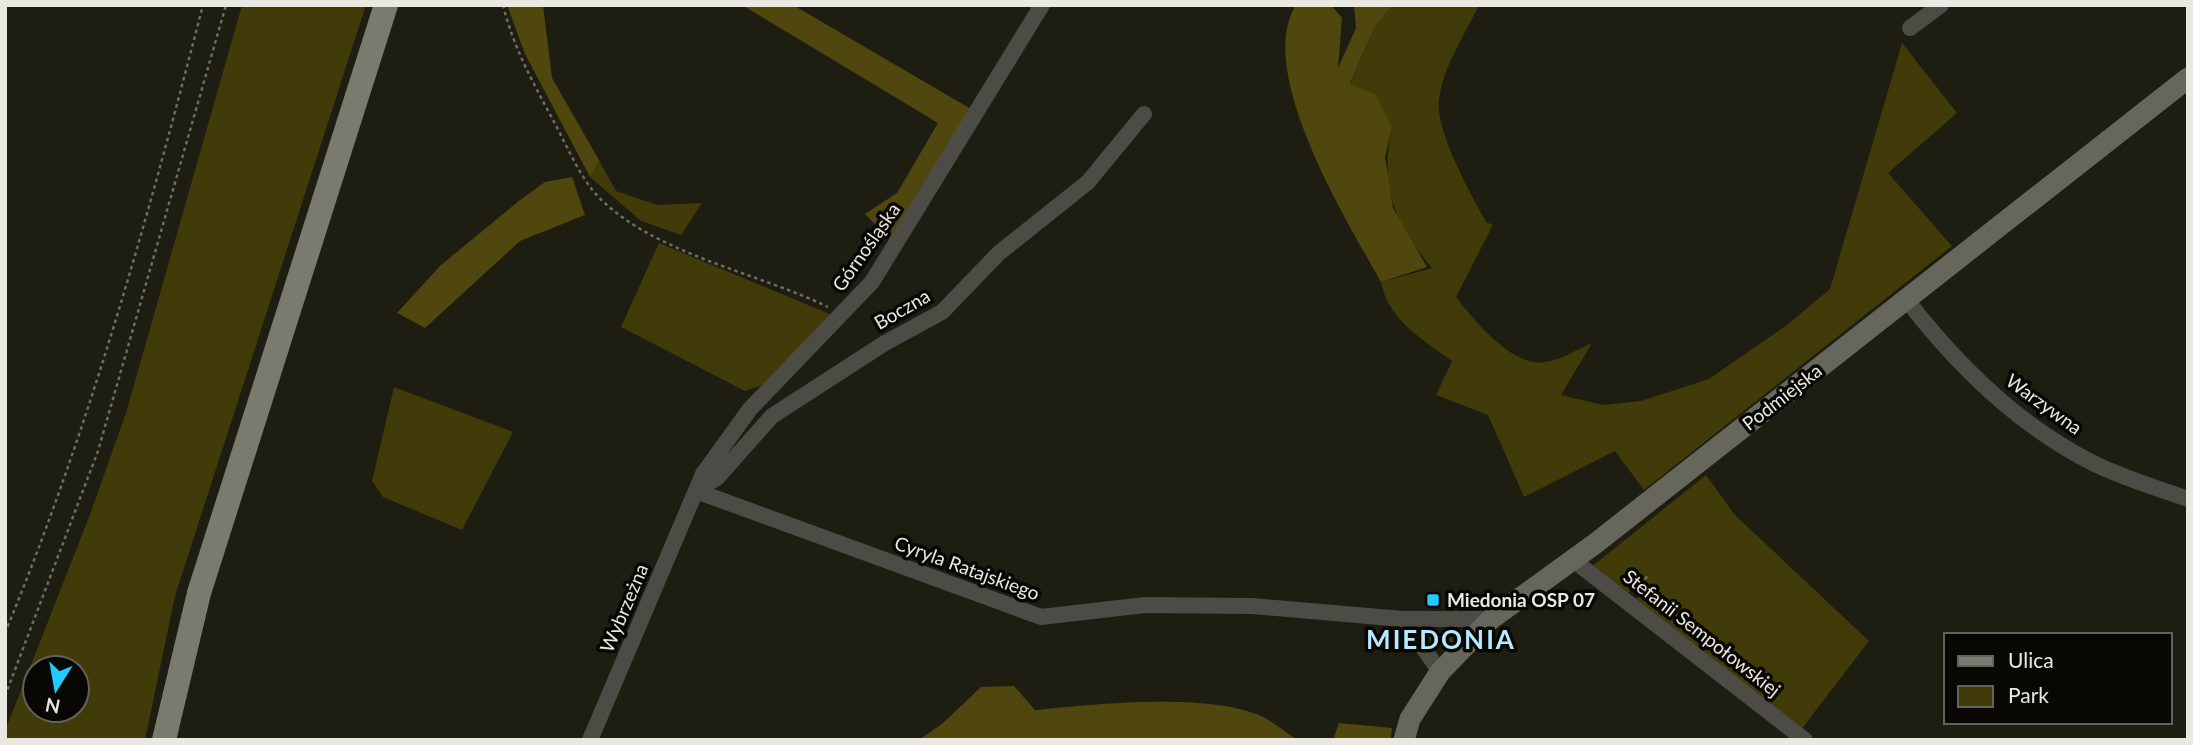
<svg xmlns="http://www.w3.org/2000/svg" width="2193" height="745" font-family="Lato,sans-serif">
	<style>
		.green { fill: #413a09; fill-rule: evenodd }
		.forest { fill: #4f470e }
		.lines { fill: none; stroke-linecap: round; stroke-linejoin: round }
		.path { stroke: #6e6d63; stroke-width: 2.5; stroke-dasharray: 3.5 3.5; stroke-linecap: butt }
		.street { stroke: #4c4b46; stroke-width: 16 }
		.secondary { stroke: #67665c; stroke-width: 21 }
		.primary { stroke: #7b7a6e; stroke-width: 24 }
		.poi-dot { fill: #24c9fe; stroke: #080704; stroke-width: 2.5 }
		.labels { text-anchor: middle; stroke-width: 7; stroke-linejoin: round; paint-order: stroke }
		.street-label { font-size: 19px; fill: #e9e8e1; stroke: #080704 }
		.poi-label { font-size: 19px; font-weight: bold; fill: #e9e8e1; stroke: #080704; text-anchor: start }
		.district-label { font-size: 26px; font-weight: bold; letter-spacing: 2px; fill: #b6e8ff; stroke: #080704 }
	</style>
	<rect width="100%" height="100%" fill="#1e1d11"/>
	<path class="green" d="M242,5H366L175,596L145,740H5V731L89,517L126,413ZM35,668H77V710H35Z
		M1393,5H1479C1465,35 1442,68 1439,101C1435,130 1471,195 1486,222L1493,225L1456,297C1474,320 1512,368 1546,362C1561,360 1578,349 1592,343L1561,395L1603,405L1641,401L1709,379L1787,325L1830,289L1902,43L1957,113L1888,173L1952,246L1644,490L1615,451L1524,497L1488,415L1436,395L1452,361C1422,339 1389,321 1381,282L1432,268C1394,223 1379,186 1392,127L1350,85L1375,26Z
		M599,160L616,191L657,205L702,203L681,235L641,221L590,177Z
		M659,243L832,315L765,384L745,391L621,327Z
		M394,387L513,432L462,530L383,497L372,481Z
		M1706,475L1735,515L1869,641L1800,731L1634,602L1645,587L1637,581L1626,596L1590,568Z
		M1435,632L1452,638L1454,643L1448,649L1430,644L1429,636Z"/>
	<path class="forest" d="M507,5H543L552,78L599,160L590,177L525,54Z
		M742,5H793L971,109L892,241L865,214L897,193L938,123Z
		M1296,5H1331L1342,18L1338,68L1356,28L1354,5H1393L1375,26L1350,84L1375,94L1392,127L1385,157L1393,208L1427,267L1381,282C1347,221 1254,71 1296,5Z
		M572,177L585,215L520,241L425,328L397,313L440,266L520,200L545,182Z
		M1014,686L1035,710C1094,704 1201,693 1256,714C1270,719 1285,732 1297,740H919L943,723L981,687Z
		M1339,723L1392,728L1391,740H1333Z"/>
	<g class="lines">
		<path class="path" d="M503,5C513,46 532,81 552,118C565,142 577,171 594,192C648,253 757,272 828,307
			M1636,590L1649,574
			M5,633C89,430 148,218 203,5
			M5,696L98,451L226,5"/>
		<path class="street" d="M1910,28L1941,5
			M1906,299C1956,364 2019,426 2093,463C2123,478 2157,488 2188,499
			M696,491L1041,617L1145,605L1252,606L1403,619H1491
			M696,491L717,478L772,416L885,343L942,312L999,253L1088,182L1144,114
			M1573,560L1805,740
			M1403,619L1440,672
			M590,740L703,474L750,409L872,282L1042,5"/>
		<path class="secondary" d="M1404,740L1410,719L1440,672L1491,619L1596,543L2188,78"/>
		<path class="primary" d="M164,740L199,593L386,5"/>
	</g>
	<rect class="poi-dot" x="1426" y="593" width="14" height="14" rx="3.5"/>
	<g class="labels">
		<g class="street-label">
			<text transform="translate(866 247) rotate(-55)" y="7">Górnośląska</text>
			<text transform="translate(902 309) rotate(-30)" y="7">Boczna</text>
			<text transform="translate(1782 397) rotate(-38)" y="7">Podmiejska</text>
			<text transform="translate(2044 404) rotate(36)" y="7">Warzywna</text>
			<text transform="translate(967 568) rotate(20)" y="7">Cyryla Ratajskiego</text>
			<text transform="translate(624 608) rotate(-67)" y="7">Wybrzeżna</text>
			<text transform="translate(1702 633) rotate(38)" y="7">Stefanii Sempołowskiej</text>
		</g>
		<g class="poi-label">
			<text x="1447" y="607">Miedonia OSP 07</text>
		</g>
		<g class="district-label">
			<text x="1441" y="649">MIEDONIA</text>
		</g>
	</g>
	<rect width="2193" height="745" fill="none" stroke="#e9e8e1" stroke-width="14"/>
	<rect x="1944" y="633" width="228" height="91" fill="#080704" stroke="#62615c" stroke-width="2"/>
	<rect x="1958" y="656" width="35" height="10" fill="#7b7a6e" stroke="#62615c" stroke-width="2"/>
	<text x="2008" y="668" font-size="21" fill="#e9e8e1">Ulica</text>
	<rect x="1958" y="686" width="35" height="21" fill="#413a09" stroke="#62615c" stroke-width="2"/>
	<text x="2008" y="703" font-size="21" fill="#e9e8e1">Park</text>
	<g transform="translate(56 689) rotate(191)"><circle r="33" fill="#080704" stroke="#62615c" stroke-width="2"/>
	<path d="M0-5L12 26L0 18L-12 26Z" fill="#24c9fe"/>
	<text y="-10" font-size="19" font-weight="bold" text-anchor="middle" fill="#e9e8e1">N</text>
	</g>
</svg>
